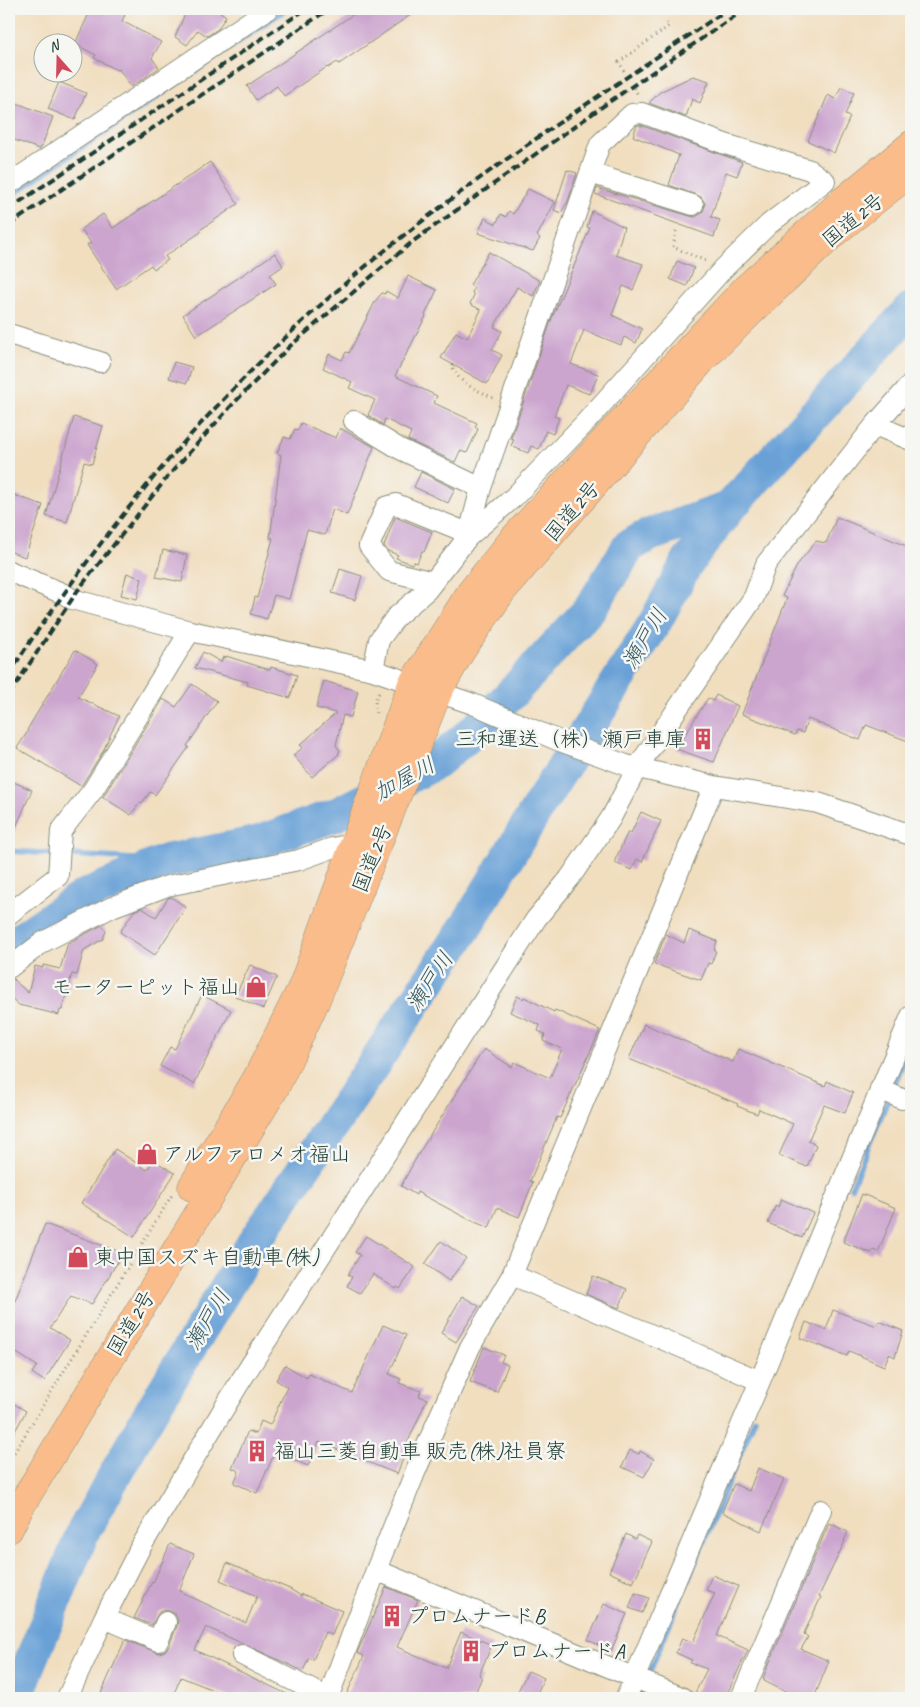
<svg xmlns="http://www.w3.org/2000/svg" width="920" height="1707" font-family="Caveat,'Klee One',sans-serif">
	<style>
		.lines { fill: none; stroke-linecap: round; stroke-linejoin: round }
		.stream { stroke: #69a1d7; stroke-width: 5.5 }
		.river { stroke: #69a1d7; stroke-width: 34 }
		.building { fill: #cca5cf }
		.minor-casing { stroke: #888e7a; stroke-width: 22 }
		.highway-casing { stroke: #888e7a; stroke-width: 29 }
		.path { stroke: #888e7a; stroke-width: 3; stroke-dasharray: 1 4; stroke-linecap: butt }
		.minor { stroke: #fff; stroke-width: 20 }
		.highway { stroke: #fabc8b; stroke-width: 28 }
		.rail { stroke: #1f3d34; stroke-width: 4; stroke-dasharray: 8 4; stroke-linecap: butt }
		.labels { text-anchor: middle; stroke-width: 5; stroke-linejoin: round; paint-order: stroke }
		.street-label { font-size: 21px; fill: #1f3d34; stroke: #f6f6f2 }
		.poi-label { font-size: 21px; fill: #1f3d34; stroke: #f6f6f2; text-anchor: start }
		.water-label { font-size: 22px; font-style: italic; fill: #355b65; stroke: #f6f6f2 }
	</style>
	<rect width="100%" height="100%" fill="#f6f6f2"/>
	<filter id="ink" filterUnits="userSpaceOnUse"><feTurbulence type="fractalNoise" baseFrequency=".02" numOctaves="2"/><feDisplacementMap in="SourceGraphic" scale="10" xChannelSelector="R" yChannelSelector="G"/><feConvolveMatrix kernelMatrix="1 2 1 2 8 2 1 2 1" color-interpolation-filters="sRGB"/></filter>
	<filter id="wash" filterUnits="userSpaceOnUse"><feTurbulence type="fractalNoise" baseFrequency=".0096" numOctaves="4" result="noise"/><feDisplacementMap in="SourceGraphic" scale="20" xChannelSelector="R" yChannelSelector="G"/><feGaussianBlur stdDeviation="1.12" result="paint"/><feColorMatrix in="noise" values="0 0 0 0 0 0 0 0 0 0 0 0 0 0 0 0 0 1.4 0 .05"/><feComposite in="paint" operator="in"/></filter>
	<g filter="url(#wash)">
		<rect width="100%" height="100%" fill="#f1debf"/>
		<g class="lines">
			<path class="stream" d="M9,197L287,9
				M9,851L166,861
				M851,1188L911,1045
				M639,1698L755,1418"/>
			<path class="river" d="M9,947L82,897L166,861L256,843L335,815L436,763L480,725L508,697L590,609L629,546L649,535L729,508
				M16,1698L83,1532L141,1428L252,1245L465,928L540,804L654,624L687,563L729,508L911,309"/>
		</g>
		<g id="blocks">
			<path class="building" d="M91,9H123L121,13L125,15L122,21L161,42L152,58L159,68L131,87L119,69L117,70L94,58L96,55L75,44Z
				M187,9H216L226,16L218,29L207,36L198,30L187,45L175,37Z
				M361,9H419L339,64L337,62L328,68L327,67L284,96L277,86L256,100L247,86Z
				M693,76L709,81L700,103L692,99L686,117L649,103L660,92Z
				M59,82L86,93L75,120L48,109Z
				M841,87L854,93L845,115L850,117L834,153L808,141L828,95L835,99Z
				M9,100L53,117L41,148L39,149L9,138Z
				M637,125H640L742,162L737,176L726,172L711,217L720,220L714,237L595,194L597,188L690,216L695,217L701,214L704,209L705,203L701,197L669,185L679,155L633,136Z
				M210,162L238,204L200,230L201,232L165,256L168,260L154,269L151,265L116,289L87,245L91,243L81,229L103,214L113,228Z
				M567,170L577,173L568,201L561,213L554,210Z
				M528,189L555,202L537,236L540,238L533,251L478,233L485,218L496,224L501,214L506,217L509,211L513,214Z
				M592,211L624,227L616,255L643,264L633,290L623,286L612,315L642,329L636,343L624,337L621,345L584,330L571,364L598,374L591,392L589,394L566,385L554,416L559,418L553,434L546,431L539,449L531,446L528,453L511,446L514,439L511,438L552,318L590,228L587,227Z
				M489,252L540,281L533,296L517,287L494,327L502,331L492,350L502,355L487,384L441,358L456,332L467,338L481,310L470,304L474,295L472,293L474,288L470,285Z
				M275,253L283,266L270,275L276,284L196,336L183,315Z
				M677,261L694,268L687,286L670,279Z
				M408,276L437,290L425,315L426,316L395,376L437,396L434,403L477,423L475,427L478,429L467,453L460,451L455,462L408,440L411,432L385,419L383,425L368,415L375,400L349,388L352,382L323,368L329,354L342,360L346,352L349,353L376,300L382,293L385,294L386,291L398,298Z
				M174,362L192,367L187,383L169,378Z
				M74,417L103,426L92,464L84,462L67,522L46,516Z
				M301,423L336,438L340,428L374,447L347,515L333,509L325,535L307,530L289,599L274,595L267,619L251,614L255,597L257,598L273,538H270L281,455L277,453L284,437L290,439L295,429L298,430Z
				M421,472L455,489L448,503L414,487Z
				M14,495L43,505L25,557L9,551V511Z
				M395,517L432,532L424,552L422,551L417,563L414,562L412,564L396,558L398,555L388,551L384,546Z
				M837,517L911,548V734L908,741L866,725L860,740L808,719L803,733L797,731L795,735L742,714L787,598L782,596L798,564L816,541L826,543Z
				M163,550L187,555L182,582L156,577Z
				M340,569L362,576L355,600L332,593Z
				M127,573L142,579L137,599L121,595Z
				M75,650L98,664L78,697L119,716L102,753L81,786L17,748L28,731L27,730Z
				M203,652L221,662L223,657L226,658V656L270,670L271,667L297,675L290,698L247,685L248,682L195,668Z
				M324,681L358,691L351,717L343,715L336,745L340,751L338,753L339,754L312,777L293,755L303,748L300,745L336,713L316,708Z
				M192,684L217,701L187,746L189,747L155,795L150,792L142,803L140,802L131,815L103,797L163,699L176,707Z
				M716,695L738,706L714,762L676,749L708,698L713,701Z
				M9,780L32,790L9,843Z
				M641,812L661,821L642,862L637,859L632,870L615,863V860L628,832L631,833Z
				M171,897L186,907L155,955L120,932L134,911L142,908L156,917L168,898Z
				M102,925L106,931L103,939L84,950L77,975L72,974L62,1010H60L59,1015L19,1005L9,996V980L13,979L28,993L35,966L43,968V965L60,969L68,943Z
				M689,930L717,941L714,950L716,951L711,964L708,963L701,980L654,964L666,934L684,943Z
				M250,965L277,977L263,1009L235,996Z
				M202,995L231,1010L194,1084L160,1066L170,1047L175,1049Z
				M517,996L523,999L524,997L554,1012L555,1010L600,1030L560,1118L557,1117L530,1181L533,1182L519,1217L497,1208L489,1228L468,1219L417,1192L416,1195L401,1186L419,1153L484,1049L512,1067L514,1062L550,1078L562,1049L543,1041L545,1034L538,1031L540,1025L510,1012Z
				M644,1024L733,1062L738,1049L825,1086L827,1081L853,1093L845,1113L824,1105L808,1141L816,1145L807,1167L779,1155L793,1124L759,1109L757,1114L737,1106L738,1104L629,1059Z
				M115,1149L147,1170L153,1160L175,1173L134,1237L81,1203Z
				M862,1194L896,1208L878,1252L873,1250L871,1253L843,1242Z
				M781,1199L813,1213L802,1238L768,1223L776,1205L778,1207Z
				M45,1224L123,1253L92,1304L71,1296L50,1328L70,1340L44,1381L32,1373L37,1366L9,1348V1302L13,1306Z
				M366,1236L415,1267L400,1289L397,1287L396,1289L373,1274L360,1293L347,1286L352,1277L348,1275L360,1255L355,1252Z
				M441,1241L466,1258L449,1281L425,1264Z
				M593,1276L627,1289L619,1308L586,1294Z
				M462,1296L479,1306L456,1342L441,1333Z
				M833,1310L877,1326L879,1321L903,1331L895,1357L889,1354L884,1366L849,1351L847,1356L800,1338L806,1322L826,1330Z
				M383,1325L406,1335L389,1374L401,1379L399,1383L421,1391L419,1396L427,1399L407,1444H409L397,1474L319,1442L308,1466L275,1452L257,1493L234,1483L239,1471L232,1468L248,1431L256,1434L261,1421L270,1425L287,1387L276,1380L285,1365L307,1378L309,1374L352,1393Z
				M484,1347L504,1355L501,1362L508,1365L497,1392L470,1382Z
				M9,1401L26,1411L9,1442Z
				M630,1450L639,1454L640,1451L654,1459L644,1477L622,1467Z
				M758,1468L784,1479L761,1531L722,1512L734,1484L749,1491Z
				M829,1523L848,1532L844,1541H845L819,1596L821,1597L805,1631L804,1635L808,1637L801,1649L829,1661L814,1698H783L786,1692L764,1681L765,1679L763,1678Z
				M626,1534L635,1539L637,1535L652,1542L633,1583L609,1572Z
				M170,1544L194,1554L179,1591L246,1623L257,1596L220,1580L227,1563L290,1589L301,1596L302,1594L342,1611L332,1635L325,1632L313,1660L309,1658L303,1671L206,1627L195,1650L295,1698H233L181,1677L172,1698H99L125,1640L159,1653L165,1651L169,1646L177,1626L178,1620L175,1614L170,1611L164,1610L159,1612L152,1625L134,1618L152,1582L153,1583Z
				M712,1575L738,1586L717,1636L748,1650L725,1698H695L694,1695L707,1669L690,1663L692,1660L676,1653L682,1638L693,1642L715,1593L706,1590Z
				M386,1587L418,1600L397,1647L446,1668L461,1632L492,1645L479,1675L482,1677L473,1698H345L364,1656L357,1653Z
				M635,1593L649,1598L642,1613L629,1608Z
				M604,1604L627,1614L611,1651L588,1640Z
				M528,1671L544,1678L535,1698L518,1691Z"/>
		</g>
	</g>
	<g filter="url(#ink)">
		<use href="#blocks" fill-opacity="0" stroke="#888e7a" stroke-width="1"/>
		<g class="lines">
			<g class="minor-casing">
				<path id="minor" d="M590,173L693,205
					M9,184L268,9
					M9,334L100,362
					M354,421L400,449L481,488
					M875,425L911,440
					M9,571L64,594L72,599L190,631L373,670L473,704L557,740L626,765L714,786L818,803L911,835
					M373,670L379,640L396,617L427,590L468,537L514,497L585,423L724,268L769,224L825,181L810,170L725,144L642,113L632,114L600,144L481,488L468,537L458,529L396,504L386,507L369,546L389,571L433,582
					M9,914L58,876L61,831L93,790L190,631
					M9,968L43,942L112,907L167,886L299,860L332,848L353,844
					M880,1089L902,1099
					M512,1275L760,1381
					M376,1570L683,1698
					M104,1618L158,1641L166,1622
					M242,1655L328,1698
					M67,1698L104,1618L139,1550L238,1385L536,919L569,879L611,818L637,768L754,597L766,564L875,425L911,384
					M328,1698L376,1570L416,1470L470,1347L512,1275L714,786
					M626,1698L760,1381L911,1016
					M741,1698L821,1510"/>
			</g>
			<g class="highway-casing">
				<path id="highway" d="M192,1187L257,1078L303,985L412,684L470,593L514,538L745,289L844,200L911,145
					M9,1529L20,1507L276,1086L316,1000L438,692L461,651L502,591L703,359L756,307L834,233L911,172"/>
			</g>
			<path class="path" d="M624,71L619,62L669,26L667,23
				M634,88L638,95
				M676,231L673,247L706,261
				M453,368C460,385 478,390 493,398
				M376,713L375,700L380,691
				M9,1461L172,1195"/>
			<use href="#minor" class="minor"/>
			<use href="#highway" class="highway"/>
			<path class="rail" d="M9,209L306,9
				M9,225L329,9
				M9,675C29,641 53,609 76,577C175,440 291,321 425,219C523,144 627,78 728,9
				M9,695L78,590L169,475L233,404L289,347L412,242L606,104L745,9"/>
		</g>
	</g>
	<defs>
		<g id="building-bare" transform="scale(1.725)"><path d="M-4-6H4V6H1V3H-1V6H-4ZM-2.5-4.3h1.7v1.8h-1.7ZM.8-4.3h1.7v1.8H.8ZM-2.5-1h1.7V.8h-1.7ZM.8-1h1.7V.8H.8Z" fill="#d1495b" stroke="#f6f6f2" stroke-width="2.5" paint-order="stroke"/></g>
		<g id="shop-bare" transform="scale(1.725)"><path d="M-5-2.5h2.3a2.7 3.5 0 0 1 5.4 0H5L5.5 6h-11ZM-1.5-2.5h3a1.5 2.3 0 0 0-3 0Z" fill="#d1495b" stroke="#f6f6f2" stroke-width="2.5" paint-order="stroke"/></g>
	</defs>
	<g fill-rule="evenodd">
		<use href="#building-bare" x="703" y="739"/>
		<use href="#shop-bare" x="256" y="987"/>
		<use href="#shop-bare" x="147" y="1154"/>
		<use href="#shop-bare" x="78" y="1257"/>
		<use href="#building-bare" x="257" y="1451"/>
		<use href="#building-bare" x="392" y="1616"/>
		<use href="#building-bare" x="471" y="1651"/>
	</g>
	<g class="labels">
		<g class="street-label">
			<text transform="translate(853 220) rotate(-39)" y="7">国道2号</text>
			<text transform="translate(572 511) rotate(-49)" y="7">国道2号</text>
			<text transform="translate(372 858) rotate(-68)" y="7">国道2号</text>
			<text transform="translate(131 1323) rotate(-59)" y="7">国道2号</text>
		</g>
		<g class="poi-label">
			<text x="686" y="746" text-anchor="end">三和運送（株）瀬戸車庫</text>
			<text x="240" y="994" text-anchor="end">モーターピット福山</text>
			<text x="163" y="1161">アルファロメオ福山</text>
			<text x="94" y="1264">東中国スズキ自動車(株)</text>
			<text x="274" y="1458">福山三菱自動車 販売(株)社員寮</text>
			<text x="408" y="1623">プロムナードB</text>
			<text x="488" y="1658">プロムナードA</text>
		</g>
		<g class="water-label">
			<text transform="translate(644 638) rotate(-59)" y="8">瀬戸川</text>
			<text transform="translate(404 778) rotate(-29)" y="8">加屋川</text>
			<text transform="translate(429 981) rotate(-56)" y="8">瀬戸川</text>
			<text transform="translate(207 1319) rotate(-59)" y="8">瀬戸川</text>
		</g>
	</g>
	<rect width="920" height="1707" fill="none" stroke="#f6f6f2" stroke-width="30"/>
	<g transform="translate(58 58) rotate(340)"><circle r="24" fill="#f6f6f2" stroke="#a0aca6"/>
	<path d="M0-4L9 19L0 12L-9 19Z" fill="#d1495b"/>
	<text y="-8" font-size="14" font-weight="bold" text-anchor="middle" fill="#1f3d34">N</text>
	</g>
</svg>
